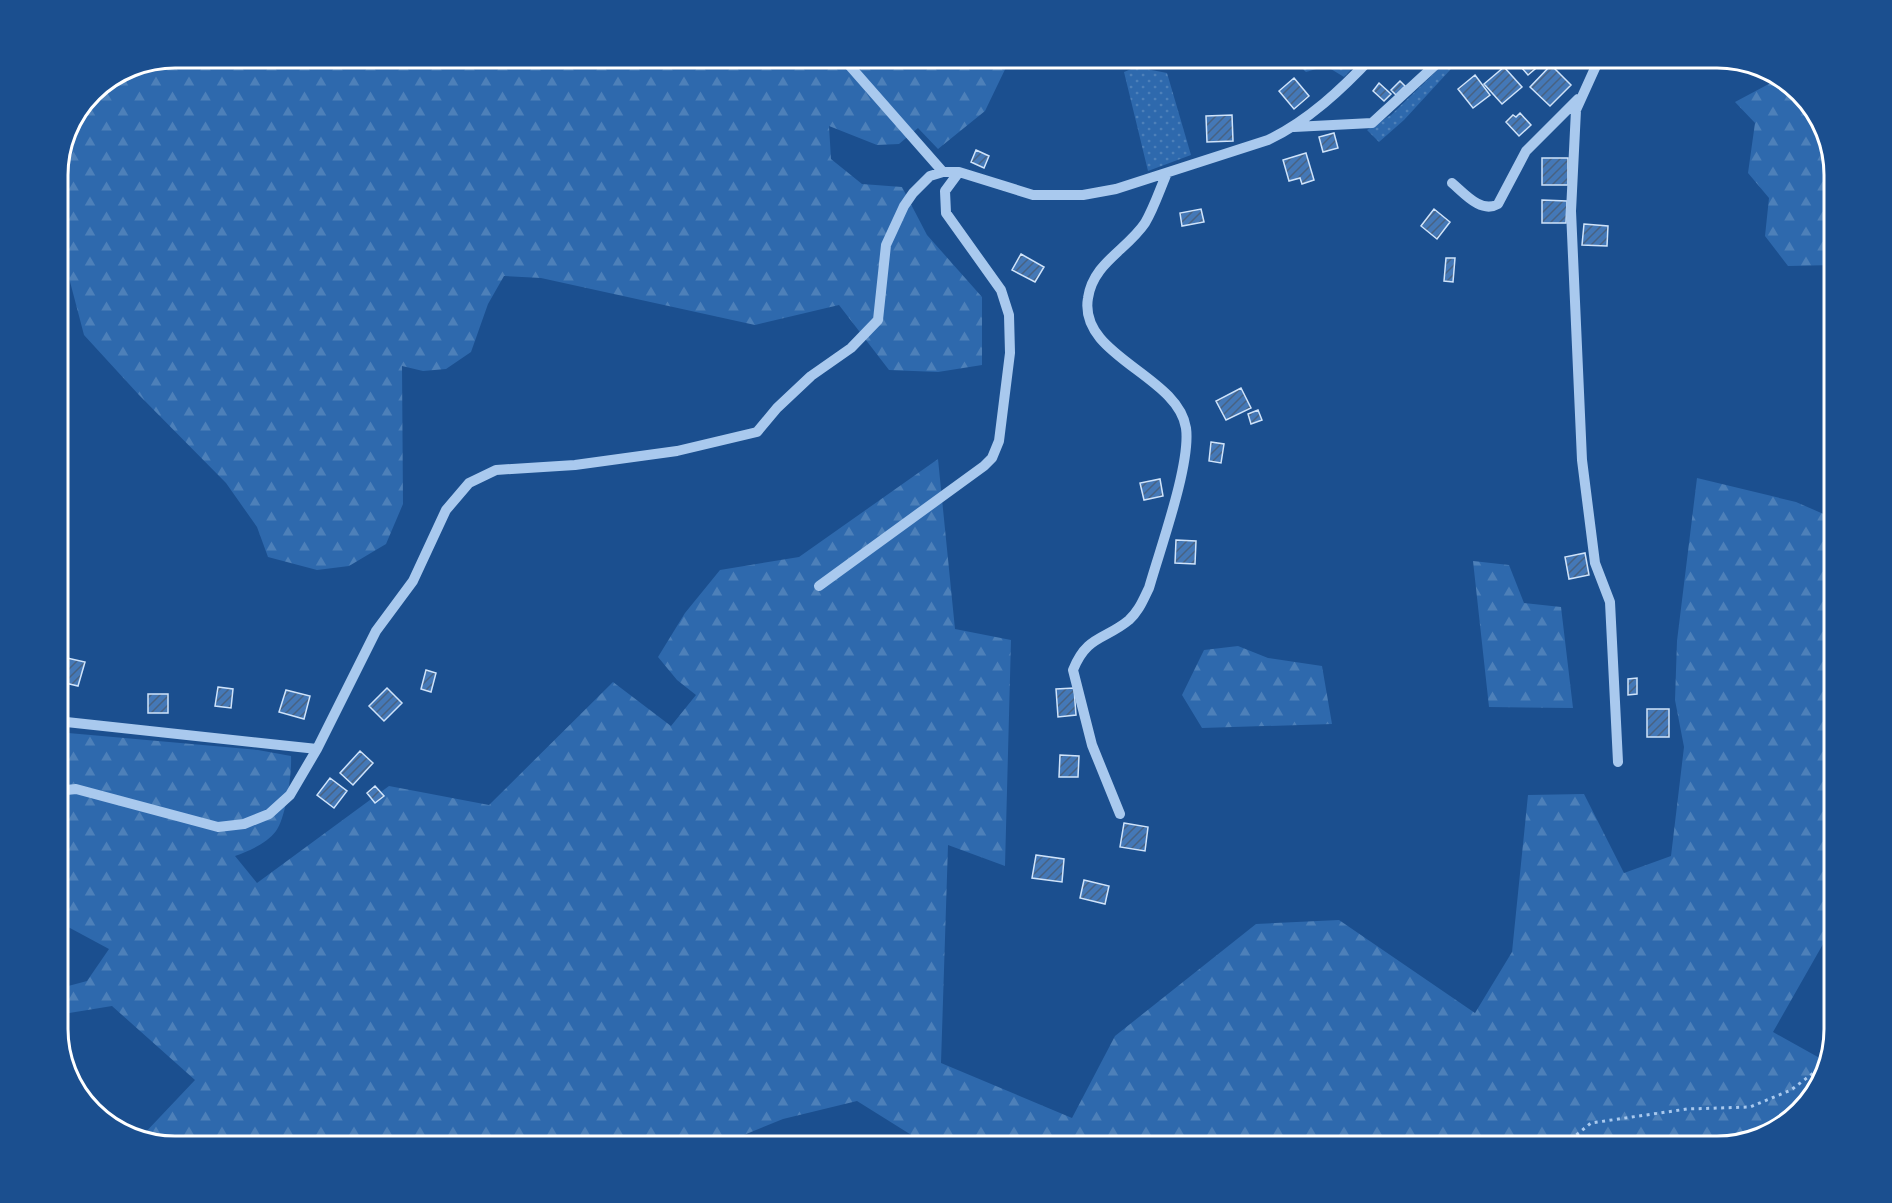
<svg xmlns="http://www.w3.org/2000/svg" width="1892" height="1203" font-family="Manrope,sans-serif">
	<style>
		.grass { fill: url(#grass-dots) }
		.forest { fill: url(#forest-firs) }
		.building { fill: url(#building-hatch); stroke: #cfe3fa; stroke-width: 1.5 }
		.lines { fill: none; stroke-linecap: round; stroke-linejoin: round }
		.path { stroke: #a9c9ee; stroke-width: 3; stroke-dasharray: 3 4.5; stroke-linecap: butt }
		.minor { stroke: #a9c9ee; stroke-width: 10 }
		.rim { fill: none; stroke: #fff; stroke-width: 3 }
	</style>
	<defs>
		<pattern id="grass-dots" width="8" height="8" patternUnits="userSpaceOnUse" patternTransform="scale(1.5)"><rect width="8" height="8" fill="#2e69ad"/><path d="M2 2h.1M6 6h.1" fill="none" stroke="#4d80b9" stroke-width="1.8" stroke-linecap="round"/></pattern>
		<pattern id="forest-firs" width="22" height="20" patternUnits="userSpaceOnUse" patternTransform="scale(1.5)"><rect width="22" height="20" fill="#2e69ad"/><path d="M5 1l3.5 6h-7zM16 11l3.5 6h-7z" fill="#4d80b9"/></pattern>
		<pattern id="building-hatch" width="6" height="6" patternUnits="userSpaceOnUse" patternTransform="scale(1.5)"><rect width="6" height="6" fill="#4478b7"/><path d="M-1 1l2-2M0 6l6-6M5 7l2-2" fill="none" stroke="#486282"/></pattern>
	</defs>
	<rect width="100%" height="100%" fill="#1b4f8f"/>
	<path class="grass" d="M1289,57H1363L1344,77L1326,66L1306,72Z
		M1451,57H1462L1404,120L1379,142L1367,130L1391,115Z
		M1136,67L1167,73L1191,155L1148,171L1124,72Z"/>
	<path class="forest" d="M174,57H1011L985,111L938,149L918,128L899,144L877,145L829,126L831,159L862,184L902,187L927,235L982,297V365L938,372L889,370L839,305L755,325L541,278L504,276L488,304L471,352L446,369L423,371L402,366L403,504L386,544L349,566L317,570L268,557L257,527L226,483L139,395L84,335L57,232V167L66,129L92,91L130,66Z
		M1782,77L1819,116L1835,174V265L1788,266L1765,236L1769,198L1748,173L1755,123L1735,102Z
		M938,459L955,629L1011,640L1005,866L948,845L941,1063L1072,1118L1115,1036L1256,924L1339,920L1475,1013L1512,952L1528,795L1584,794L1624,873L1671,856L1684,747L1675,700L1677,641L1697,478L1796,502L1835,519V923L1773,1032L1825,1061L1815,1094L1776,1130L1718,1146H929L857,1101L783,1119L717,1146H174L142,1136L195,1080L112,1006L57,1015V989L87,981L109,949L57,921V732L258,750L291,756C292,773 286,818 276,831C267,843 249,851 235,856L257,883L389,786L489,805L613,682L671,726L696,695L677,680L658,657L685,613L720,570L799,557Z
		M1473,561L1509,565L1524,603L1561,607L1573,708L1489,707Z
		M1238,646L1268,658L1322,666L1332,724L1202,728L1182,695L1204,650Z"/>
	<path class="building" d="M1406,57H1422L1412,67L1404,59Z
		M1516,57H1534L1541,64L1528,75L1514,59Z
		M1551,65L1571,85L1550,106L1530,87Z
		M1504,67L1522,87L1502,104L1484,84Z
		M1475,75L1490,95L1473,108L1458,89Z
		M1294,78L1309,96L1294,109L1279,91Z
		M1400,81L1405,86L1396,95L1391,90Z
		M1379,83L1391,94L1384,101L1373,91Z
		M1520,113L1531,125L1519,136L1506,122L1513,115L1516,117Z
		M1232,115L1233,141L1207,142L1206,116Z
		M1334,133L1338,148L1323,152L1319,137Z
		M976,150L989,156L984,168L971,162Z
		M1306,153L1314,180L1302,184L1300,178L1289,181L1283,160Z
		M1542,158H1568V185H1542Z
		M1542,200L1567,201L1566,223H1542Z
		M1201,209L1204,222L1182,226L1180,213Z
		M1434,209L1450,222L1437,239L1421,226Z
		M1584,224L1608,226L1607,246L1582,245Z
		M1021,254L1044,267L1035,282L1012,270Z
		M1446,258H1455L1453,282L1444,281Z
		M1241,388L1251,408L1226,420L1216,401Z
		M1258,410L1262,420L1251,424L1248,414Z
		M1211,442L1224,444L1221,463L1209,461Z
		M1160,479L1163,496L1144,500L1140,483Z
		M1176,540L1196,541L1195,564L1175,563Z
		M1585,553L1589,575L1569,579L1565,557Z
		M67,658L85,662L78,686L61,682Z
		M426,670L436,673L431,692L421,689Z
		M1637,678V694L1628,695V679Z
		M218,687L233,689L231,708L215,706Z
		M387,688L402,703L384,721L369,706Z
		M1074,688L1076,715L1058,717L1056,689Z
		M286,690L310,696L304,719L279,712Z
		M148,694H168V713H148Z
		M1647,709H1669V737H1647Z
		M360,751L373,763L353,785L340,773Z
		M1060,755L1079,756L1078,777H1059Z
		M330,778L347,791L334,808L317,795Z
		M375,786L384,796L375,803L367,793Z
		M1124,823L1148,827L1145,851L1120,847Z
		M1036,855L1064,859L1062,882L1032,878Z
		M1084,880L1109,886L1105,904L1080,898Z"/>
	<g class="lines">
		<path class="path" d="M1567,1146L1569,1141L1591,1123L1687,1109L1750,1107L1791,1090L1824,1065"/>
		<path class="minor" d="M842,57L943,172
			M1600,57L1576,110L1571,211L1582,460L1595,563L1610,602L1618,762
			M1294,127L1372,123L1444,57
			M1452,183C1464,193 1481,214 1498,204L1526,151L1578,99
			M819,586L984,466L992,458L999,441L1010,353L1009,315L1001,290L946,213L945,191L959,172
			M57,721L317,749
			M57,791L76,789L218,827L244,824L269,814L290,795L317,749L376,631L413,581L446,510L469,483L496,470L575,465L677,451L757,432L777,408L811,376L851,348L878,320L886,245L904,206L913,193L930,176L943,172H959L1033,195H1083L1116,189L1268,140C1308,121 1342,89 1372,57
			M1120,814L1092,745L1073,670C1087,635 1105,640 1129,620C1139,611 1143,600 1149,588C1160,549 1191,464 1186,428C1178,375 1078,356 1088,298C1093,263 1127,250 1145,223C1154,208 1160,189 1167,173"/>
	</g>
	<path d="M0 0H1892V1203H0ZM175 68H1717A107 107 0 0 1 1824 175V1029A107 107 0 0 1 1717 1136H175A107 107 0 0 1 68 1029V175A107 107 0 0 1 175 68Z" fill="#1b4f8f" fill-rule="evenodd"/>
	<path class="rim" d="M175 68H1717A107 107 0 0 1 1824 175V1029A107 107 0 0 1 1717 1136H175A107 107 0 0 1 68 1029V175A107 107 0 0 1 175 68Z"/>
</svg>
